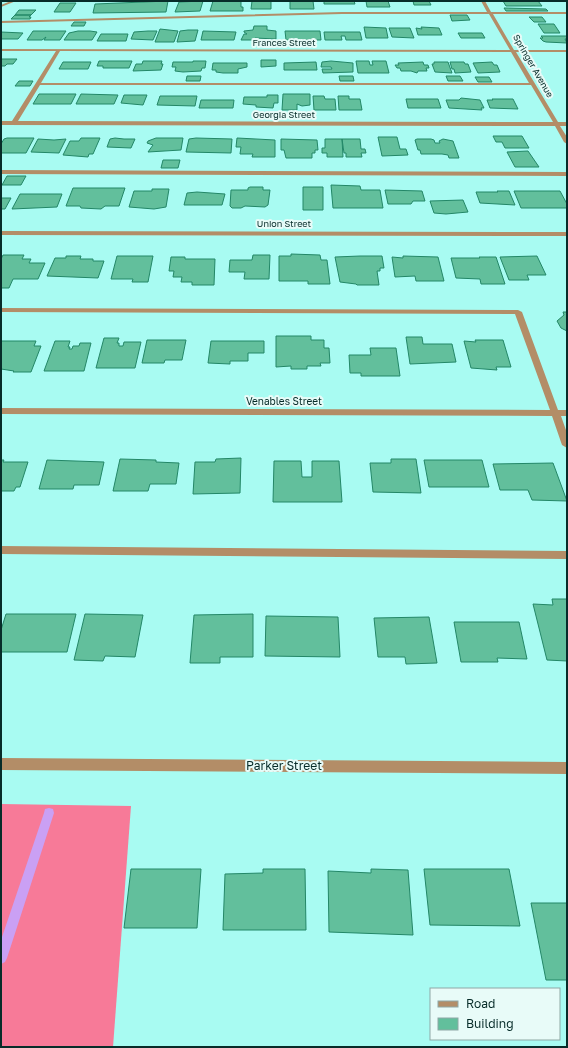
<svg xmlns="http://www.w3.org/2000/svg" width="568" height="1048" font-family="'Golos Text',sans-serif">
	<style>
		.forest { fill: #f77a98 }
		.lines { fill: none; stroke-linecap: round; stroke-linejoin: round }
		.stream { fill: #caa0f4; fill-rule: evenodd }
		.building { fill: #62bf9c; stroke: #238767 }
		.minor { fill: #b38d67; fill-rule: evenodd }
		.labels { text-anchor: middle; stroke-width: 4; stroke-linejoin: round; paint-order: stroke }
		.far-street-label { font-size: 9px; fill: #072c29; stroke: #e8fbf8 }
		.street-label { font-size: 10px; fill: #072c29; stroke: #e8fbf8 }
		.near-street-label { font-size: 12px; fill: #072c29; stroke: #e8fbf8 }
	</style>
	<rect width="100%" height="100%" fill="#a8fbf2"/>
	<path class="forest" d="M1,804L131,806L113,1047H1Z"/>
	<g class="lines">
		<path class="stream" d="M49,808L53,809L54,813L7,958L5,962L1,964V940L44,813L45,809Z"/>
	</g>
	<path class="building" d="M168,1L166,12L93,13L95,4Z
		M203,1L200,11L175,12L179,2Z
		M213,1H241V7H243V11H210Z
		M252,1H271V9H251Z
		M290,1H313L314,9H290Z
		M324,1H354L355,4H324Z
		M366,1H388L390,7H367Z
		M413,1H429L431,5H414Z
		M503,1H538L542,6H506Z
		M60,3H76L70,12H54Z
		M504,8L546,9L548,11H506Z
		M19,10H36L31,15H15Z
		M15,15H31L29,17H31L30,19H11Z
		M450,15H467L470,20L452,21Z
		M529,17H542L546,22H534Z
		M74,22H86L84,26H71Z
		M538,24H554L560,33H544Z
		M254,26H267V30L276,31V39L255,38L254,40H241L244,34H247L244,32V31L253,30Z
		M364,27L386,28L388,38H366Z
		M421,27L439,28L442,35H418L416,28L422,29Z
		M389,28H410L414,38L392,37Z
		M160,29L178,31L174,42H155Z
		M188,30H198L195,41L177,42L180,31Z
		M33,31H66L60,40H44L46,37L42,40H27Z
		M78,31H90L97,32L92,40H64L69,33Z
		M148,31H157L153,40L131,39L134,32Z
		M203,31L236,32L234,40H201Z
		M285,31H320L321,40H286Z
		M1,32L23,33L18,39H1Z
		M324,32H360L362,40H346L345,36H341L342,40H325Z
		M458,33H482L485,38H461Z
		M101,34H128L126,41H97Z
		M541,36H567V39H565L567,43L546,42L543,41L540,38H543Z
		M1,59H17L13,64H7L5,66H1Z
		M261,60H276V66L261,67Z
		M99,61H132L129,68H103V66H97Z
		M143,61H162L161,64H163L161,70L133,71L136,64H142Z
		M193,61H206L205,68H202L201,71L183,72L175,71L176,67H172L173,62H193Z
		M331,61L353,63V72L323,73L322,69H332L331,67H321L322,62Z
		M356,61H369L370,65H373L372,61H386L389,73H358Z
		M63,62H91L88,69H59Z
		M316,62L317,70H284V63Z
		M423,62L424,65H428L429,68H426L427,71H418L417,73L411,71H401L400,68H397L395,65H399L398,63Z
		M434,62H448L452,73L435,72L432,64H434Z
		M450,62H464L465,64H468L471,72L455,73L454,69H452Z
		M492,62L494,65H497L500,72L478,73L473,63Z
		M213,63H247V67L238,69V73H223L216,72V70H212Z
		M187,76H201L200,81H186Z
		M339,76H353L354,81H340Z
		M446,76H460L463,81H448Z
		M475,77H489L492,82H478Z
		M19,81H33L30,86H15Z
		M39,94H76L71,104H33Z
		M81,94L118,95L114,104H76Z
		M283,94H310V105L302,106L297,104V110H282Z
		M124,95H147L143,105L121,103Z
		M267,95H278V103H274L273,108L256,107V105L243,104L244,97H267Z
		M160,96H197L195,106L157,105Z
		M313,96H324L325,99H335L336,110H314Z
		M338,96H349V99H360L362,110H339Z
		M461,98L480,100L484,108H481L482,110L449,108L446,100H459Z
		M406,99H438L441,108H408Z
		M492,99H513L518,109L490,108L487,100H493Z
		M201,100H234L233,108H199Z
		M493,136H522L529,148H505L502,142H496Z
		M378,137H397L400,149H406L408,155L382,156Z
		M7,138H34L26,153H1V144L4,139Z
		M81,138H100L93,154H89L88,157L63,155L70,141H79Z
		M115,138L124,139H135L131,148L107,147L110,139Z
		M156,138H183L181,150L148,152L153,145L147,143L148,141Z
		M196,138L232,139L231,153L186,152L189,139Z
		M237,138L275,140V157H252L253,154H240L241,147H236Z
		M38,139L54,140L66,139L59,153L31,152Z
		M281,139L317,140L318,150H315V153H312V158H286L284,150H281Z
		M325,139H342L343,157H327V153H322V148H325Z
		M342,139H360L361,149H365L366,153H361L362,157H346V153H344Z
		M417,139H431L434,140L435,143H440L439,141L443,139L453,141L459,158H449L448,155L442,154H421L420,150H418L415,140Z
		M528,151L539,167H515L507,152Z
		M163,160H180L178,168H161Z
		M7,176H26L21,185H2Z
		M331,185L360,186L361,190H380L383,208H333Z
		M250,187H263V190H270L268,205L265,207L245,206L241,208H232L230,206L231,190H248V188Z
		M303,187H323V210H303Z
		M73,188H125L119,206H105L101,209L81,208L80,206H66Z
		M152,189H169L166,207L154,209L129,207L134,191H152Z
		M385,190L422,191L425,201H413L411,204H388Z
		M497,191H509L515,205L480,203L476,192H498Z
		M514,191H560L567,204V208H521Z
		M197,192L225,194L222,205H184L187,193Z
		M20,194H62L57,207L12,209Z
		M1,198H11L5,209H1Z
		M463,200L468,212L446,214L434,213L430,201Z
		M291,254L320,255L321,260H327L330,284H308V281H279V256H291Z
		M3,255H24L22,259H31L29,263H45L38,279H13L9,288H1V259Z
		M253,255H270L269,279H244L245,272H229L230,260H252Z
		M66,256H81L80,259H93V261H104L98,278L47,276L55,258H66Z
		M117,256H153L148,282H132L133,279H111Z
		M360,256H382L384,268H380V271H377L379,285H357L356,284L340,282L335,257Z
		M403,256L438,257L444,281H416L415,276L395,277L392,257L403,258Z
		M537,256L546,275H527L529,280H509L500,257Z
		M171,257H185V259H215L214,285H192V282H181L182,277H173L174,271H169Z
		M479,257H496L505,284H481L480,279L456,278L451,258H480Z
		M563,312H567V331L561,328L557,321L564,315Z
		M276,336H311V340H324V348H329L330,363H320L321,366H307V369H291V366L276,367Z
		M406,337H422L423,344H452L456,362L410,364Z
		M104,338H119L117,343H119V346H123L124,342H141L135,368H96Z
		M147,340H186L182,360H165L164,363H142Z
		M475,340H503L511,367H496L497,370L471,368L464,341L476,342Z
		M1,341H36L34,346H41L31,372H13L14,371L1,369Z
		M55,341H70L68,347H70L69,349H72L73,346H79L80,343H91L84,371H44Z
		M211,341H264V353H248V361H230V364L208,363Z
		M370,348H396L400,376H361V373H350L349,355H371Z
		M241,458L240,493L193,494L195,462H215L216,459Z
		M120,459L156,460V462L179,463L176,484H150L148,491H113Z
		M391,459H416L421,493L373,492L370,463H391Z
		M1,460H4L3,462H28L20,487H16L14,491H1Z
		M47,460L104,462L99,485H74L73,489H39Z
		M424,460H482L489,487H429Z
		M274,461H301L302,477H312V461H339L342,502H273Z
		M553,463L567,501L532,500L528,490H500L493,464Z
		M552,599H567V661L547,660L533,604L553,605Z
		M6,614H76L67,652H1V630Z
		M85,614L143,615L135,657L105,656L103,661L74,660Z
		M253,614V657H220V663H190L194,615Z
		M266,616L338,617L340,657L265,656Z
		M429,617L437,663L406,664L405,657H378L374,618Z
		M454,622H519L527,659L497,658L498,662H461Z
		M131,869H201L197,928H124Z
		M263,869H305L306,930H223L225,874L263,873Z
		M371,869L408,870L413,935L329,932L328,871L371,873Z
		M424,869H509L520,926L430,925Z
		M531,903H567V980H546Z"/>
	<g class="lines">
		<path class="minor" d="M11,1H16L1,7V5Z
			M481,1H485L491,12H567V14H493L514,50H567V52H516L558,122H567V126H560L567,137V144L564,142L555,126L1,125V121H12L56,51H1V49L510,50L489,14H342L1,23V21L342,12H487ZM60,51L511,52L529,83H41ZM40,85H531L553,122L18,121Z
			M1,170L567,172V176L1,174Z
			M1,231L567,232V236L1,235Z
			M1,308L518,310L522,312L558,410H567V416H561L567,433V448L562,445L552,416L1,414V408L550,410L515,314L1,312Z
			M1,546L567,551V559L1,554Z
			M1,758L567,762V774L1,770Z"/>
	</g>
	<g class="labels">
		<g class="far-street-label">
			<text x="284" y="46">Frances Street</text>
			<text transform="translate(533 66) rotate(60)" y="3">Springer Avenue</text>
			<text x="284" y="118">Georgia Street</text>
			<text x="284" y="227">Union Street</text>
		</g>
		<g class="street-label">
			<text x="284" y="405">Venables Street</text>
		</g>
		<g class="near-street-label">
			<text x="284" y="770">Parker Street</text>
		</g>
	</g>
	<rect width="568" height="1048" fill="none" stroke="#072c29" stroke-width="4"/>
	<rect x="430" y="988" width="130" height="52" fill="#e8fbf8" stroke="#8ea8a5"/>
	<rect x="438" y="1001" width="20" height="6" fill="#b38d67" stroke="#8ea8a5"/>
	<text x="466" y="1008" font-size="12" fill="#072c29">Road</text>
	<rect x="438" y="1018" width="20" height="12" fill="#62bf9c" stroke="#8ea8a5"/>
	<text x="466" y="1028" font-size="12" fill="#072c29">Building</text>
</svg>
